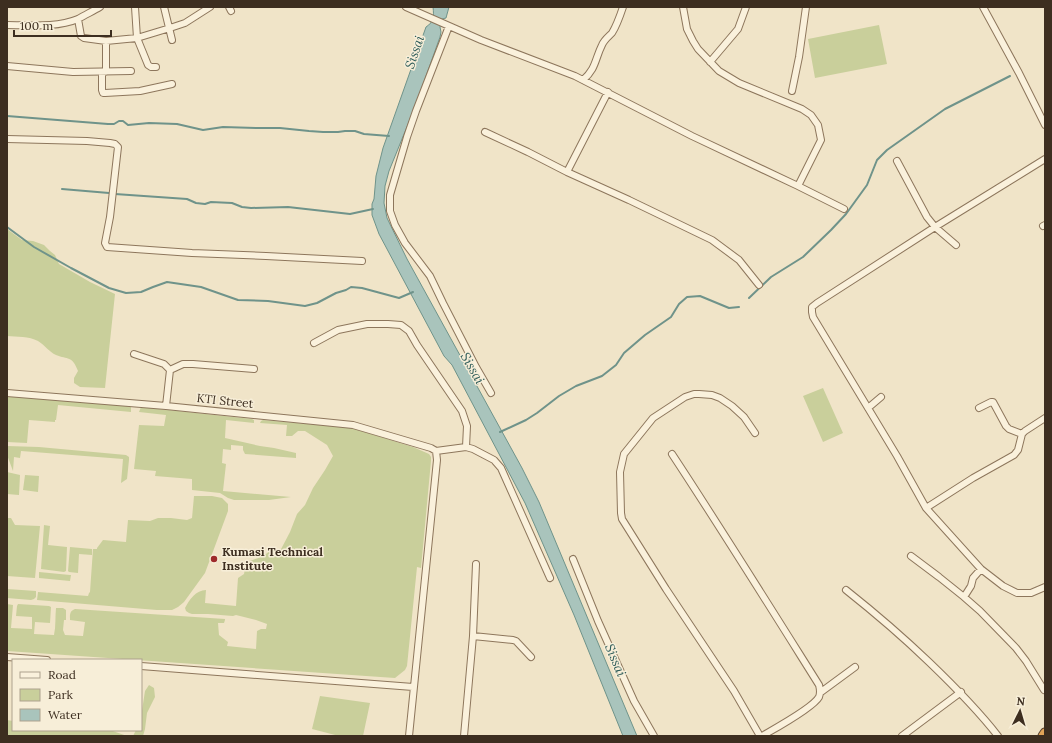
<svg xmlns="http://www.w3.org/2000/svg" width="1052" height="743" font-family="Lora,serif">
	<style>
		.green { fill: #c9cf9b }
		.water { fill: #a9c4bc; stroke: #6f938a }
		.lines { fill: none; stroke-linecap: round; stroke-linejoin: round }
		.stream { stroke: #6f938a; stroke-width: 2 }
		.minor-casing { stroke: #8d765c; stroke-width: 8 }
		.highway-casing { stroke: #5b4430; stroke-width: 11 }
		.minor { stroke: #faf1dc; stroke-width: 6 }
		.highway { stroke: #e0a458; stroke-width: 9 }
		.poi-dot { fill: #9e2a2b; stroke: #f7eed8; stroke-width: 1.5 }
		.labels { text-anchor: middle; stroke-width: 3; stroke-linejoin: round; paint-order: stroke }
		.street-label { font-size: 12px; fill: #3d2e20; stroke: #f7eed8 }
		.poi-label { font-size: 12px; font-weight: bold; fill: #3d2e20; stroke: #f7eed8; text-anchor: start }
		.water-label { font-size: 13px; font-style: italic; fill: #2f5d5a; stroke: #f7eed8 }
	</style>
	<rect width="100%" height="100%" fill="#f0e4c8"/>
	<path class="green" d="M879,25L887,64L815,78L808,39Z
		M7,229L22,240L33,241L44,245L50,251L55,255L59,264L90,282L115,294L105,388L80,387L74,383V378L78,371C72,355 68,360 56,355C49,352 45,345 38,341C29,336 17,337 7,336Z
		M823,388L843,433L823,442L803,396Z
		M7,395L131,406V412L58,405L56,420H55V422L29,420L27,443L7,442Z
		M141,407L252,419L254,420V423L226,420L225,438L260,446L274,448L296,453V458L245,454L243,450V446L231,445V450L223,449L222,463L226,464L223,491L291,497L269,500H234L228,498L220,493L192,490V479L155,476L156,471L134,469L139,425L164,426L166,415L139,412Z
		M263,420L352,428L413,447L429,454L431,457V461L421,568L417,567L407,666L405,670L395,678L7,651V604L13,605L11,628L32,629V617L16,616L17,606L18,604L49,606L51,607L50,623L35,622L34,634L54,635C56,626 55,617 56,608H63L66,610V620H64L63,630L65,635L83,636L85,622L70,620C70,616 69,611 75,609L225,619V620L224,623H218L219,635L228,642L227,646L256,649L257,631L261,629H266L267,624L256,620L236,615L233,616L208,614H192L189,613L186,611L185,608C189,600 196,590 206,590L205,603L236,606L238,578L244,574L245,569L250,561L261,557L269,552L279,553L290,532L297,514L305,505L313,488L325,470L333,456L327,445L305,431H298L292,436H286L287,425L260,423L261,421Z
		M7,446L39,447L126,455L129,457V460L127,479L121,483L123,459L21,451L20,458L14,457L13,471L7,455Z
		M7,472L20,475L19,495L7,494Z
		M25,475L39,476L38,492L23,490Z
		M194,496H212L222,498L228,504V511L205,573L184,602L178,607L172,610H157L37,600L38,592L88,596L89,593L90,592L93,549H97V548L103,540L126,542L128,520L150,521L158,518H171L187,520L192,518Z
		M7,518H11L15,525L40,526L35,578L7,576Z
		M44,525L50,526L48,545L67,547L66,571L64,572L41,569Z
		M70,547L92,549V555L79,554L78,573L69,572L68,571Z
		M39,572L70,575H71L70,581L39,578Z
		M7,589L36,591V597L34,599L31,600L7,598Z
		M149,685L154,688L155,697L147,713L145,729L143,736H133L136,730H141V717L145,691Z
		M320,696L370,703L363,736H339L312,729Z
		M7,720L13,721V730H110L127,736H7Z"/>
	<path class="water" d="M433,7H449L446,18L442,19L440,27L441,32L440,37L415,107L389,171L385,186L384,203L387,218L407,259L522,468L539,502L637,736H623L574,615L525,503L452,365L444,356L379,234L372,215V204L374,199L376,176L383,148L426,27C434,22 434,16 433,7Z"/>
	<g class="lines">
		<path class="stream" d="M7,116L108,124H114L119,121H123L128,125L149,123L177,124L203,130L223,127L256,128H280L309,131L323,132H338L345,131H355L364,134L389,136
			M62,189L109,193
			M115,194L187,199L196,203L205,204L211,202L232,203L242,207L251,208L288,207L350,214L373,209
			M7,227L34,247L71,268L109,288L126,293L141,292L153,287L167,282L201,287L238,300L268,301L305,306L317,303L336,293L346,290L351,287L362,288L399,298L413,292
			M749,298L771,277L803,257L831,230L846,214L867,185L877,160L887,150L945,109L1010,76
			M500,432L526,420L537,413L559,396L576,386L602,376L616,365L624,353L645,335L671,317L679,304L687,297L700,296L729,308L739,307"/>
		<g class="minor-casing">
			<path id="minor" d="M135,7L137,38L146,60L148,65L151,67H156
				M164,7L172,40
				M229,7L231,11
				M406,7L481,40L575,76L692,136L798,186L844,209
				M683,7L687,29L693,41L698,49L719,71L739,83L802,109L811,115L818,125L821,140L798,186
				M983,7L1019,73L1045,125
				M78,19L81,36L84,38L106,41L137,38L170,28L185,23L210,7
				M7,25C30,25 56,28 78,19C85,15 93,11 100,7
				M449,26L416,111L407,137L390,195V211L395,225L405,243L430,276L443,303L476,367L491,393
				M106,41V72
				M710,62L738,29L746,7
				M7,66L73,72L131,71
				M102,72V90L103,93H105L140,91L172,84
				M583,80C596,69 595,59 602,45C604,40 608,37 612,33C617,25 620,16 623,7
				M792,91L799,57L806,7
				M485,132L528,152L567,172L629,200L712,240L739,260L759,285
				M7,139L87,141L110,143L115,144L118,147L110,217L105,243L107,247L192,253L266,256L362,261
				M1045,159L935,227L817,303L812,307V312L813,317L897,456L926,508L981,569L1003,586L1017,593H1031L1045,587
				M897,161L927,217L935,227L956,245
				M567,172L608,92
				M1043,226L1045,225
				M314,343L338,330L367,324H388L401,325L409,331L417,345L462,411L467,426L466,447
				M134,354L164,364L170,370L166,406
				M170,370L183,364H193L254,369
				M7,393L166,406L353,425L431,448L436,451
				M868,408L881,397
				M979,408L991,402H993L1006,426L1009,429L1022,434
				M755,433L744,417L732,406L720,398L712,395L699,394H694L685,397L653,418L624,454L620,472L621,513L622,519L666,589L734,691L760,736
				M436,451L466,447L473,449L494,460L501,468L550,578
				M672,454C722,530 770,607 819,685C820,689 821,692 819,697C813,708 774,729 762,736
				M926,508L973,478L1014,455L1018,450L1022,434L1025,431L1045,418
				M911,556L939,577L964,597L971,586L973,578L981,569
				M573,559L598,621L634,701L654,736
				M846,590C875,613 903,637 929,662C954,686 977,709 998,736
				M964,597L980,611L1016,648L1026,661L1044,690
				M473,636L513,640L516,641L531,657
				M7,657L47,660
				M141,666L413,687
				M821,692L855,667
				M409,736L437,460L436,451
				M464,736L473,636L476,564
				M902,736L961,692"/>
		</g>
		<g class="highway-casing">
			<path id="highway" d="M1043,736L1045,733"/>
		</g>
		<use href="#minor" class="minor"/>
		<use href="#highway" class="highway"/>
	</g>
	<circle class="poi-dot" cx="214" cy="559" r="4"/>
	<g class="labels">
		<g class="street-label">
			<text transform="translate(225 401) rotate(6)" y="4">KTI Street</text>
		</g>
		<g class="poi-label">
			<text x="222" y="556">Kumasi Technical<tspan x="222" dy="14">Institute</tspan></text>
		</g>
		<g class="water-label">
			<text transform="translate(414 52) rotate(-71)" y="5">Sissai</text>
			<text transform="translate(473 368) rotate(60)" y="5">Sissai</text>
			<text transform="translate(616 660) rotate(67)" y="5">Sissai</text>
		</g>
	</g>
	<rect width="1052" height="743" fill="none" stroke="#3d2e20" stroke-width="16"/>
	<rect x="12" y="659" width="130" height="72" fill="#f7eed8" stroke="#ada18e"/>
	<rect x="20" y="672" width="20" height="6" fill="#faf1dc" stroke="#ada18e"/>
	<text x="48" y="679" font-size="12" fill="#3d2e20">Road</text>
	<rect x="20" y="689" width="20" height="12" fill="#c9cf9b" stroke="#ada18e"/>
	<text x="48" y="699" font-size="12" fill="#3d2e20">Park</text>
	<rect x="20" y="709" width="20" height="12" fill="#a9c4bc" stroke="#ada18e"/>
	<text x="48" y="719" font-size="12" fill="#3d2e20">Water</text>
	<g transform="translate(1020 711) rotate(5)" stroke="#f7eed8" stroke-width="3" paint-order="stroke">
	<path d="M0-3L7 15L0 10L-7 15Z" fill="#3d2e20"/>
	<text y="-6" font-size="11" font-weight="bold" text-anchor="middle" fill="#3d2e20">N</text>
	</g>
	<path d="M14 30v6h97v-6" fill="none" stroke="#3d2e20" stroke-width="2"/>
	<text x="20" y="30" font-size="12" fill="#3d2e20" stroke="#f7eed8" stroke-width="3" paint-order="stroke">100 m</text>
</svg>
